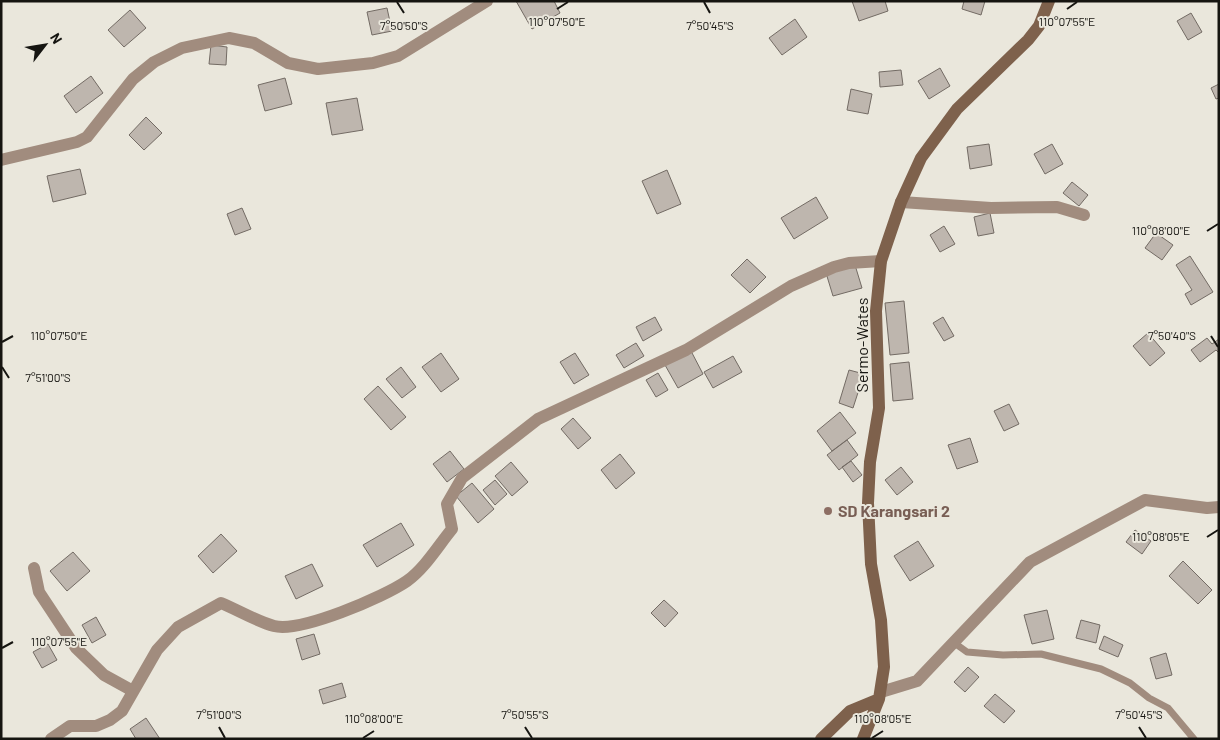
<svg xmlns="http://www.w3.org/2000/svg" width="1220" height="740" font-family="Barlow,sans-serif">
	<style>
		.building { fill: #beb6ae; stroke: #736b64 }
		.lines { fill: none; stroke-linecap: round; stroke-linejoin: round }
		.lane { stroke: #a18c7e; stroke-width: 7 }
		.street { stroke: #a18c7e; stroke-width: 12 }
		.secondary { stroke: #7e614c; stroke-width: 12 }
		.ticks { fill: none; stroke: #161511; stroke-width: 2 }
		.education-dot { fill: #8d6e63; stroke: #eae7dc; stroke-width: 2 }
		.labels { text-anchor: middle; stroke-width: 4; stroke-linejoin: round; paint-order: stroke }
		.street-label { font-size: 16px; fill: #161511; stroke: #eae7dc }
		.education-label { font-size: 16px; font-weight: bold; fill: #785e54; stroke: #eae7dc; text-anchor: start }
		.ticks-label { font-size: 12px; text-anchor: middle; fill: #161511; stroke: #eae7dc; stroke-width: 4; stroke-linejoin: round; paint-order: stroke }
	</style>
	<rect width="100%" height="100%" fill="#eae7dc"/>
	<path class="building" d="M516,1H554L560,13L532,29Z
		M852,1H885L888,11L859,21Z
		M964,1H985L981,15L962,9Z
		M387,8L392,31L372,35L367,12Z
		M130,10L146,28L124,47L108,30Z
		M1191,13L1202,32L1188,40L1177,21Z
		M795,19L807,37L782,55L769,38Z
		M211,45L227,47L226,65L209,64Z
		M940,68L950,86L929,99L918,81Z
		M901,70L903,85L880,87L879,72Z
		M91,76L103,93L76,113L64,96Z
		M285,78L292,104L265,111L258,85Z
		M1219,84V98L1216,99L1211,88Z
		M851,89L872,94L868,114L847,110Z
		M357,98L363,130L332,135L326,103Z
		M146,117L162,133L144,150L129,135Z
		M989,144L992,165L970,169L967,147Z
		M1052,144L1063,164L1045,174L1034,154Z
		M80,169L86,194L53,202L47,176Z
		M667,170L681,204L657,214L642,181Z
		M1072,182L1088,195L1079,206L1063,193Z
		M816,197L828,218L794,239L781,218Z
		M242,208L251,229L235,235L227,214Z
		M990,213L994,233L978,236L974,217Z
		M944,226L955,244L940,252L930,235Z
		M1156,233L1173,245L1162,260L1145,248Z
		M1190,256L1213,292L1191,305L1185,294L1192,290L1176,265Z
		M747,259L766,277L750,293L731,275Z
		M855,265L862,288L833,296L826,273Z
		M904,301L909,353L890,355L885,303Z
		M655,317L662,330L643,341L636,327Z
		M943,317L954,336L944,341L933,323Z
		M1148,333L1165,353L1150,366L1133,346Z
		M1207,338L1212,344L1219,339V353L1216,350L1200,362L1191,350Z
		M636,343L644,356L624,368L616,355Z
		M691,351L703,374L678,388L665,365Z
		M441,353L459,379L441,392L422,367Z
		M575,353L589,375L574,384L560,362Z
		M733,356L742,372L713,388L704,372Z
		M909,362L913,399L893,401L890,364Z
		M401,367L416,387L402,398L386,379Z
		M849,370L864,374L853,408L839,403Z
		M658,373L668,390L656,397L646,380Z
		M378,386L406,417L391,430L364,399Z
		M1009,404L1019,424L1004,431L994,411Z
		M840,412L856,433L832,451L817,431Z
		M573,418L591,438L578,449L561,429Z
		M970,438L978,462L957,469L948,445Z
		M847,440L858,455L839,470L827,455Z
		M450,451L464,469L447,482L433,464Z
		M620,454L635,473L616,489L601,470Z
		M851,461L862,475L853,482L842,467Z
		M511,462L528,482L512,496L495,476Z
		M901,467L913,482L897,495L885,480Z
		M495,480L507,494L495,505L483,490Z
		M472,483L494,509L478,523L456,496Z
		M401,523L414,545L377,567L363,545Z
		M1135,530L1151,541L1142,554L1126,542Z
		M221,534L237,551L213,573L198,556Z
		M918,541L934,566L910,581L894,556Z
		M73,552L90,571L67,591L50,571Z
		M1183,561L1212,590L1198,604L1169,576Z
		M312,564L323,586L296,599L285,576Z
		M664,600L678,613L665,627L651,613Z
		M1047,610L1054,639L1032,644L1024,615Z
		M96,617L106,635L92,643L82,625Z
		M1081,620L1100,625L1096,643L1076,638Z
		M314,634L320,654L302,660L296,639Z
		M1104,636L1123,645L1118,657L1099,649Z
		M48,644L57,660L42,668L33,652Z
		M1166,653L1172,675L1156,679L1150,658Z
		M968,667L979,677L965,692L954,682Z
		M342,683L346,697L323,704L319,690Z
		M995,694L1015,711L1004,723L984,706Z
		M146,718L160,739H136L130,729Z"/>
	<g class="lines">
		<path class="lane" d="M953,642L967,652L1003,655L1041,654L1101,669L1130,683L1149,698L1168,708L1194,739"/>
		<path class="street" d="M1,160L77,142L87,137L133,79L154,62L182,48L229,38L254,43L288,63L318,69L373,63L398,56L487,1
			M901,202L991,208L1057,207L1084,215
			M34,568L39,592L76,648L104,675L133,691
			M881,692L917,681L1030,562L1145,500L1207,508L1219,507
			M51,739L70,726H96L110,720L122,711L157,650L178,627L221,603C238,610 256,621 274,626C300,633 384,597 407,581C425,568 438,546 452,529L447,504L462,478L538,419L686,350L791,286L834,267L849,263L881,261"/>
		<path class="secondary" d="M821,739L850,711L879,699
			M863,739L879,699L884,667L881,620L871,564L868,503L870,462L879,408L876,311L881,261L901,202L921,158L957,109L1028,40L1039,26L1049,1"/>
	</g>
	<path class="ticks" d="M397,2L404,13M704,2L710,13M557,9L568,2M1067,9L1077,2M1207,231L1218,224M1211,336L1218,347M2,342L13,336M2,367L9,378M1207,537L1218,530M2,648L13,642M219,727L225,738M525,727L532,738M1139,727L1146,738M363,738L374,731M872,738L883,731"/>
	<circle class="education-dot" cx="828" cy="511" r="5"/>
	<g class="labels">
		<g class="street-label">
			<text transform="translate(862 345) rotate(-90)" y="6">Sermo-Wates</text>
		</g>
		<g class="education-label">
			<text x="838" y="517">SD Karangsari 2</text>
		</g>
	</g>
	<g class="ticks-label">
		<text x="557" y="26">110°07'50"E</text>
		<text x="1067" y="26">110°07'55"E</text>
		<text x="404" y="30">7°50'50"S</text>
		<text x="710" y="30">7°50'45"S</text>
		<text x="1161" y="235">110°08'00"E</text>
		<text x="1172" y="340">7°50'40"S</text>
		<text x="59" y="340">110°07'50"E</text>
		<text x="48" y="382">7°51'00"S</text>
		<text x="1161" y="541">110°08'05"E</text>
		<text x="59" y="646">110°07'55"E</text>
		<text x="219" y="719">7°51'00"S</text>
		<text x="525" y="719">7°50'55"S</text>
		<text x="1139" y="719">7°50'45"S</text>
		<text x="374" y="723">110°08'00"E</text>
		<text x="883" y="723">110°08'05"E</text>
	</g>
	<rect width="1220" height="740" fill="none" stroke="#161511" stroke-width="5"/>
	<g transform="translate(45 45) rotate(59)" stroke="#eae7dc" stroke-width="4" paint-order="stroke">
	<path d="M0-4L9 19L0 12L-9 19Z" fill="#161511"/>
	<text y="-8" font-size="14" font-weight="bold" text-anchor="middle" fill="#161511">N</text>
	</g>
</svg>
